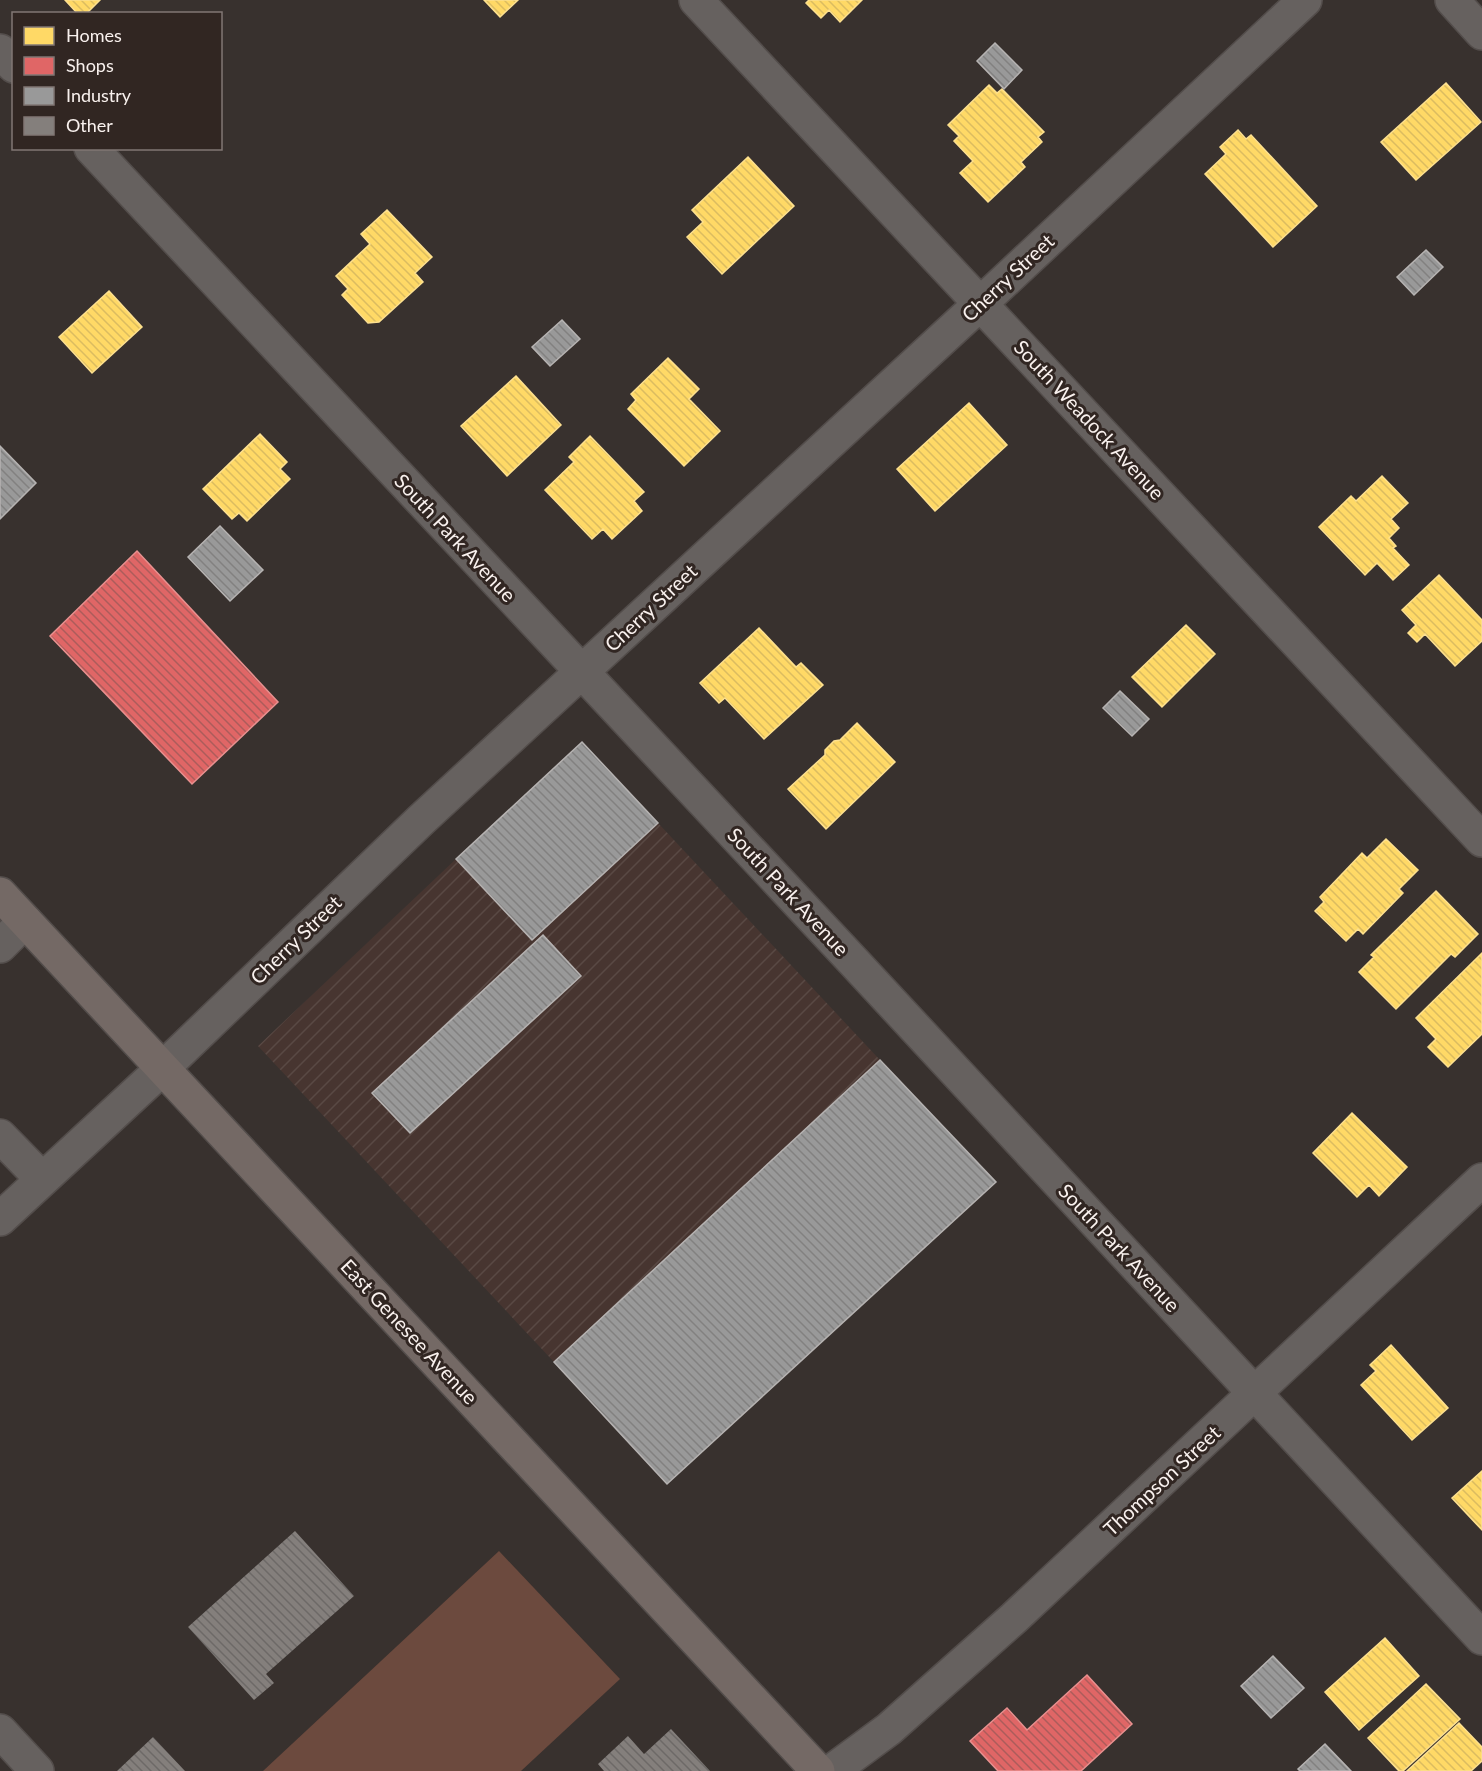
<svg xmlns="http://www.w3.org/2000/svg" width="1482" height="1771" font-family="Lato,sans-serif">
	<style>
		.industrial { fill: url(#industrial-furrows) }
		.grass { fill: #6c4a3e }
		.homes { fill: url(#homes-back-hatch); stroke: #fde08f; stroke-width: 1.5 }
		.shops { fill: url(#shops-back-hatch); stroke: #e8908f; stroke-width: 1.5 }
		.industry { fill: url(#industry-back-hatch); stroke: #b6b3b2; stroke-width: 1.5 }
		.building { fill: url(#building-back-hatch) }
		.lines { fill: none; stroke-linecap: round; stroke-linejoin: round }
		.minor-casing { stroke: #534d4b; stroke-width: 36 }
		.major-casing { stroke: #534d4b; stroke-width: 36 }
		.minor { stroke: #66615f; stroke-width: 33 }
		.major { stroke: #746965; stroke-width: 33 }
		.labels { text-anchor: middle; stroke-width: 6; stroke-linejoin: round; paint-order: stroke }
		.street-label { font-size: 20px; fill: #f9f1ee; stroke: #312622 }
	</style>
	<defs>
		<pattern id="industrial-furrows" width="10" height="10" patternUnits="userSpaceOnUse" patternTransform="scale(1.5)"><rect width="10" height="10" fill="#473530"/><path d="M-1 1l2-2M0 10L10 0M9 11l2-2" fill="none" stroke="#594944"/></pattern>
		<pattern id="homes-back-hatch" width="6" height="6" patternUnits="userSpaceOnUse" patternTransform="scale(1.5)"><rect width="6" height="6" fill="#ffd966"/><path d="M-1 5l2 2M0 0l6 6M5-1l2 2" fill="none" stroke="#dbbc60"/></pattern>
		<pattern id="shops-back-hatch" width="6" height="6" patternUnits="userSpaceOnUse" patternTransform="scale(1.5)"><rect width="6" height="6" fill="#e06666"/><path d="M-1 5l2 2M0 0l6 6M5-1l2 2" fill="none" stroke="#ac5c5b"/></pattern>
		<pattern id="industry-back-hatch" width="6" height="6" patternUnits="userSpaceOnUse" patternTransform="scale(1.5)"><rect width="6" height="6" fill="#999"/><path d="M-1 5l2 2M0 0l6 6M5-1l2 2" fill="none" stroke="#828180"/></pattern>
		<pattern id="building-back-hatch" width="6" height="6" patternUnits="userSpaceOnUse" patternTransform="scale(1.5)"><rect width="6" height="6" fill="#847f7c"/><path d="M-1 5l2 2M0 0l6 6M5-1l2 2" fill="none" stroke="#6d6967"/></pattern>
	</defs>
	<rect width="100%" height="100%" fill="#38312e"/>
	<path class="industrial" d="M658,823L880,1060L554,1362L258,1046L456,859Z"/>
	<path class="grass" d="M499,1551L620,1679L521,1771H263Z"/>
	<path class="homes" d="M65,0H100L86,14H78Z
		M484,0H518L500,17Z
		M809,0H862L840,22L829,10L821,18L806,3Z
		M1446,83L1481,122L1416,180L1381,142Z
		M989,85L997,93L1002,89L1044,132L1038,137L1042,142L1021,162L1025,167L988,202L960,173L973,161L954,141L959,136L948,125Z
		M1238,130L1246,139L1251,135L1317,206L1273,247L1205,174L1226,154L1220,147Z
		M748,157L794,206L722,274L687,237L703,222L692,210Z
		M387,210L432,257L415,273L423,282L379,322L368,323L342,295L348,289L336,276L370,244L361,234Z
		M109,291L142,327L92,373L59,337Z
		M668,358L699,389L689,399L720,431L684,466L628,409L636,400L631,394Z
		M516,376L561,425L507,476L461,426Z
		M969,403L1007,445L935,511L897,469Z
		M260,434L287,462L280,469L290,479L247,521L239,513L232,519L203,489Z
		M590,436L644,492L634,501L642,511L612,539L603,529L592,539L545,490L574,462L569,457Z
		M1382,476L1408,503L1391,519L1399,528L1389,538L1396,546L1393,548L1409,565L1393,580L1377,563L1365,575L1319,527L1351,496L1356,501Z
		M1439,575L1482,620V641L1455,666L1425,634L1417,642L1408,633L1416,625L1402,610Z
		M1186,625L1215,654L1162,707L1132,677Z
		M759,628L796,667L801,663L823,685L764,739L725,698L719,703L700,683Z
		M857,723L895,762L826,829L788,789L825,755V750L834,741L840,740Z
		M1386,839L1418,870L1399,889L1403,893L1363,934L1358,929L1346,941L1315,911L1324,902L1320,897L1362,853L1367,858Z
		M1436,891L1478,934L1455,957L1451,954L1396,1009L1359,972L1374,957L1371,955Z
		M1482,953V1034L1448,1067L1428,1047L1436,1039L1416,1018Z
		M1352,1113L1407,1167L1379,1196L1369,1185L1357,1197L1313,1153Z
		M1391,1345L1448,1408L1412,1440L1361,1385L1376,1371L1370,1365Z
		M1482,1471V1530L1452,1498Z
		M1385,1638L1419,1676L1359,1730L1325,1692Z
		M1426,1684L1460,1719L1403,1771H1399L1368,1738Z
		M1459,1723L1482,1747V1761L1471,1771H1407Z"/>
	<path class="shops" d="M137,551L278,702L192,784L50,636Z
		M1087,1675L1132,1724L1081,1771H998L970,1741L1007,1708L1027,1730Z"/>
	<path class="industry" d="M995,43L1022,70L1004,89L977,61Z
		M1426,250L1443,267L1414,295L1397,277Z
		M562,320L580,339L550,366L532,347Z
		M0,446L36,483L0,519Z
		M220,526L263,570L230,601L188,557Z
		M1120,691L1149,719L1132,736L1103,708Z
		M582,742L658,823L532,940L456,859Z
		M543,935L581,976L410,1133L372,1093Z
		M880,1060L996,1182L667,1484L554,1362Z
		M1273,1656L1304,1688L1271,1718L1241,1686Z
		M1325,1744L1351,1771H1300L1298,1769Z"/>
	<path class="building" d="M295,1531L354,1596L266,1674L274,1683L254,1700L188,1627Z
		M671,1729L710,1771H604L598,1764L628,1736L644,1754Z
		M153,1737L185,1771H117Z"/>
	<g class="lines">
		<g class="minor-casing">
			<path id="minor" d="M696,0L1482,840
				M1452,0L1482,33
				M0,51L14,66
				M91,148L853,961L1482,1638
				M0,946L25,921
				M0,1136L42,1179
				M0,1219L163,1068L421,820L980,304L1305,0
				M0,1731L37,1771
				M832,1771L889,1729L1014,1618L1482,1180"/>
		</g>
		<g class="major-casing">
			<path id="major" d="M0,894L818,1771"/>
		</g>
		<use href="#minor" class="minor"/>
		<use href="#major" class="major"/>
	</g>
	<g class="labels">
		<g class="street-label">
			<text transform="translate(1008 278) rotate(-43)" y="7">Cherry Street</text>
			<text transform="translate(1089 420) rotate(47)" y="7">South Weadock Avenue</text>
			<text transform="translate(455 538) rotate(47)" y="7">South Park Avenue</text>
			<text transform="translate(651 608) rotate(-43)" y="7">Cherry Street</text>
			<text transform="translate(788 892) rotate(47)" y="7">South Park Avenue</text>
			<text transform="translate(296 940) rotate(-44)" y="7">Cherry Street</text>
			<text transform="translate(1119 1248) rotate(47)" y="7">South Park Avenue</text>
			<text transform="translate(409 1332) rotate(47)" y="7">East Genesee Avenue</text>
			<text transform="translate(1162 1481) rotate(-43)" y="7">Thompson Street</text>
		</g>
	</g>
	<rect x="12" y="12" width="210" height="138" fill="#312622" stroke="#817774" stroke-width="1.5"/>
	<rect x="24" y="27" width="30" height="18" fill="#ffd966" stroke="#817774" stroke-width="1.5"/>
	<text x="66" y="42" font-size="18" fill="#f9f1ee">Homes</text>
	<rect x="24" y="57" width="30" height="18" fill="#e06666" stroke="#817774" stroke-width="1.5"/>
	<text x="66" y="72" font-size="18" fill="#f9f1ee">Shops</text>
	<rect x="24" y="87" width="30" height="18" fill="#999999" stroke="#817774" stroke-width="1.5"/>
	<text x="66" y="102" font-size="18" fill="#f9f1ee">Industry</text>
	<rect x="24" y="117" width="30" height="18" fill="#847f7c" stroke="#817774" stroke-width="1.5"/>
	<text x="66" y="132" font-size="18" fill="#f9f1ee">Other</text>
</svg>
